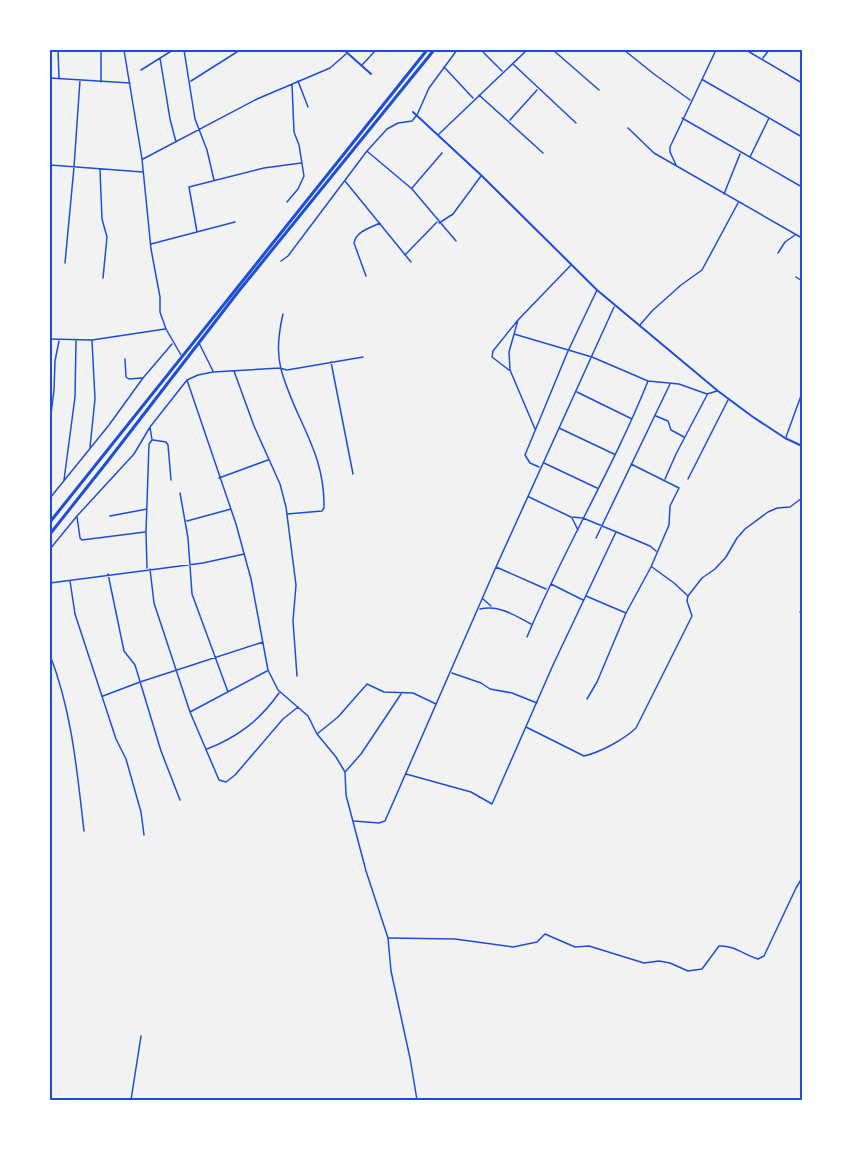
<svg xmlns="http://www.w3.org/2000/svg" width="852" height="1150" font-family="'Varela Round',sans-serif">
	<style>
		.lines { fill: none; stroke-linecap: round; stroke-linejoin: round }
		.minor { stroke: #1d4ed8; stroke-width: 1.5 }
		.tertiary { stroke: #1d4ed8; stroke-width: 2 }
		.motorway { stroke: #1d4ed8; stroke-width: 3 }
		.neatline { fill: none; stroke: #1d4ed8; stroke-width: 2 }
	</style>
	<rect width="100%" height="100%" fill="#f2f2f2"/>
	<g class="lines">
		<path class="minor" d="M58,50L59,78
			M101,50V82
			M124,50L142,159L151,249L160,297V312L166,329L181,355
			M184,50L195,119L207,150L214,180
			M481,50L502,71
			M553,50L599,90
			M624,50L654,74L690,100
			M746,50L802,83
			M160,58L170,119L176,142
			M763,58L769,50
			M513,64L576,123
			M362,65L376,50
			M444,67L473,98
			M141,70L173,50
			M50,78L130,83
			M703,80L802,137
			M191,81L240,50
			M298,81L308,107
			M479,95L543,153
			M682,118L802,187
			M510,120L537,90
			M628,128L654,153L802,238
			M439,134L527,50
			M368,152L412,189L456,241
			M750,157L769,118
			M143,159L257,99L330,68L346,54
			M50,165L143,172
			M676,165L670,152V147L716,50
			M100,170L102,219L107,237L103,278
			M345,181L411,262
			M412,188L442,153
			M724,194L740,154
			M287,202L298,189L304,176L299,145L294,132L292,84
			M439,223L453,214L481,176
			M197,232L189,187L264,168L301,163
			M151,244L235,222
			M778,253L785,242L795,235
			M405,255L437,222
			M281,261L288,256L367,151L387,129L398,123L412,121L417,115L429,88L457,50
			M65,263L74,167L80,80
			M366,276L354,243C356,231 370,228 380,223
			M796,277L802,281
			M283,314C279,331 276,351 281,369C295,421 325,450 324,508L322,511L287,514
			M640,325L652,311L681,285L702,270L738,203
			M514,334L592,357L648,381L679,384L707,394L717,391
			M50,339L92,340L165,329
			M199,343L213,371
			M125,359L126,377L129,379L142,378
			M331,362L353,474
			M509,370L492,357L493,351L518,320
			M234,371L254,426L280,484L286,507L296,585L293,621L297,676
			M187,380L236,524L251,579L268,670L278,690L308,716L317,734L336,757L345,772L346,795L366,871L388,938L391,971L410,1058L417,1100
			M577,392L632,419
			M656,416L668,421L671,430L684,437
			M50,422L54,390L55,361L59,341
			M559,428L614,454
			M535,429L510,370L509,352L518,320L571,265
			M786,437L802,393
			M153,440L166,442L168,445L171,480
			M90,447L95,399L92,341
			M544,463L597,488
			M539,467L530,463L525,455L568,351L597,290
			M219,478L268,460
			M665,479L676,454L707,395
			M688,479L728,400
			M64,480L75,397L76,341
			M180,493L188,538L192,594L228,692
			M529,497L571,517L583,518L650,546L656,551
			M50,498L109,425L143,378L172,344
			M110,516L147,509
			M77,517L80,538L82,540L145,532
			M572,518L578,530
			M187,521L231,509
			M596,538L670,384
			M50,549L77,516L134,454L150,427L187,380L198,375L213,372L280,368L287,370L363,357
			M496,567L546,589
			M652,567L674,583L688,596
			M147,568L146,532L149,444L152,440L150,427
			M150,569L154,603L190,712L219,780L226,782L235,775L283,719L298,707
			M108,574L124,651L135,665L161,751L180,800
			M70,581L75,614L116,739L126,759L141,812L144,835
			M50,583L203,563L244,554
			M551,584L583,600
			M586,596L626,613
			M483,599L491,606
			M480,609C500,605 514,615 531,624
			M800,612L802,614
			M527,637C563,550 613,469 648,381
			M50,655C72,712 77,771 84,831
			M452,673L481,683L490,689L512,693L537,703
			M103,696L140,682L263,642
			M587,699L597,682L626,613L651,567L669,525L670,506L679,488L631,464
			M190,712L267,671
			M526,727L584,756C601,752 623,740 636,728L692,616L687,601L688,596L702,578L715,569L726,557L737,538L745,529L768,512L777,508L790,507L802,498
			M317,734L338,717L367,684L384,692L413,693L436,704
			M207,749C238,737 260,720 279,693
			M346,771L361,754L401,694
			M406,774L471,792L492,804L553,665L616,532
			M354,821L379,823L385,821L496,567L614,307
			M389,938L455,939L513,947L537,942L545,934L575,947L589,946L644,963L659,961L670,963L688,971L702,969L719,946C734,945 744,955 758,959L764,956L796,888L802,878
			M131,1100L141,1036"/>
		<path class="tertiary" d="M344,50L371,74
			M413,112L482,176L597,290L718,391L753,417L785,438L802,446"/>
		<path class="motorway" d="M50,522L427,50
			M50,534L107,462L238,292L434,50"/>
	</g>
	<rect width="852" height="1150" fill="none" stroke="#ffffff" stroke-width="102"/>
	<rect x="51" y="51" width="750" height="1048" class="neatline"/>
</svg>
